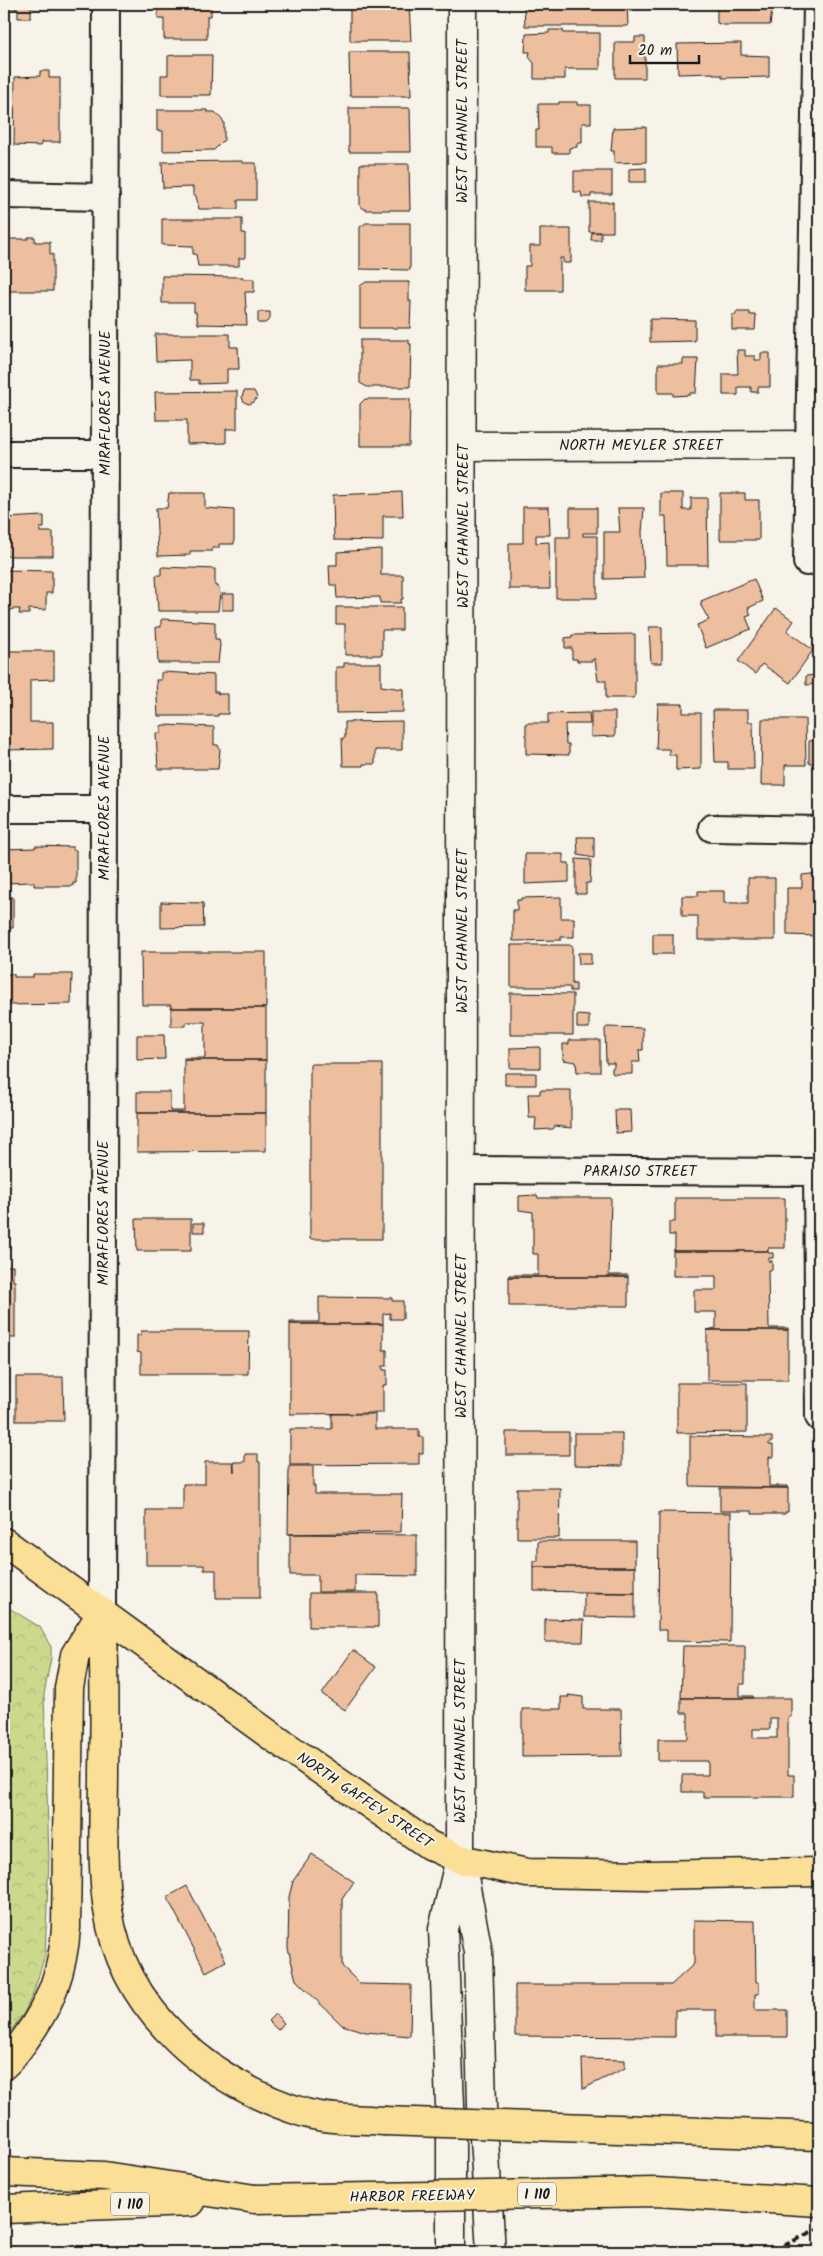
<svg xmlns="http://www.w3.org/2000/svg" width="823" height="2256" font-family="Kalam,sans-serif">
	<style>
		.forest { fill: url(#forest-crowns); stroke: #747a54 }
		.building { fill: #eebf9e; stroke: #1c1c1c; fill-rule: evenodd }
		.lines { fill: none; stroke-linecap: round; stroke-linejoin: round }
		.minor-casing { stroke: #1c1c1c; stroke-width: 30 }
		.tertiary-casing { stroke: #1c1c1c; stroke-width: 31 }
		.secondary-casing { stroke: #1c1c1c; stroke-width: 31 }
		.primary-casing { stroke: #1c1c1c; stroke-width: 31 }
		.motorway-casing { stroke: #1c1c1c; stroke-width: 31 }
		.minor { stroke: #f7f3e8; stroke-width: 26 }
		.tertiary { stroke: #f7f3e8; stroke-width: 28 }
		.secondary { stroke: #f7f3e8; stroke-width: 28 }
		.primary { stroke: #fbdf96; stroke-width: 28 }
		.motorway { stroke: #fbdf96; stroke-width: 28 }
		.rail { stroke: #1c1c1c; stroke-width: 4; stroke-dasharray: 8 4; stroke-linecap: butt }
		.motorway-bridge-casing { stroke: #1c1c1c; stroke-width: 31; stroke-linecap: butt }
		.motorway-bridge { stroke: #fbdf96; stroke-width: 28 }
		.labels { text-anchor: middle; stroke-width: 4; stroke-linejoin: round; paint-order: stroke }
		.shield { fill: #f7f3e8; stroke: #5e5c59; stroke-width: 1 }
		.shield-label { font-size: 14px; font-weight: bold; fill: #1c1c1c }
		.street-label { font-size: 15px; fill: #1c1c1c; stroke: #f7f3e8 }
	</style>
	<defs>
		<pattern id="forest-crowns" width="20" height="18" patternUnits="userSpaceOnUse" patternTransform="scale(1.25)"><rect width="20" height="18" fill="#ccd98d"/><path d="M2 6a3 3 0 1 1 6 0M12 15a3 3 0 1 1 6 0" fill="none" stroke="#afba79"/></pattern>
	</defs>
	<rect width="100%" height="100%" fill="#f7f3e8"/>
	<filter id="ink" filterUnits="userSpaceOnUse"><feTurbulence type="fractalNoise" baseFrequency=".02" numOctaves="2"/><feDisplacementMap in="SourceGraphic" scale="10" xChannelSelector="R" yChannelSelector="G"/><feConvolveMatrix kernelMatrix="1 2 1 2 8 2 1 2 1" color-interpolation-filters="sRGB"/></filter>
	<g filter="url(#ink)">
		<path class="forest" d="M4,1605L40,1627L51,1647V1658L44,1694L49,1859L45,1955L33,1994L24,2013L4,2040Z"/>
		<path class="building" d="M8,4H54V7H31V18H18V9L8,7Z
			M158,4H211V16H207V39H164V19H158Z
			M350,4H409L411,41H350Z
			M524,4H627L628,26H525Z
			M717,4H773L770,25H723L717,23Z
			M549,30H563V33H600V69H565V79H534V63L529,57L530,52H525L526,34L549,33Z
			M635,37H645V78H615V42H635Z
			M741,43V55L769,56V77L722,78V75H713V73L678,74L677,44Z
			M349,52H410L411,96H350Z
			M174,55H212L211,95H161V75H168V56Z
			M40,71H49V78H60V142H41V146L14,145L15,77L40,76Z
			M559,102H577V105H591V123H582V143H577V147L569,148V153H552V147H536V130H539L538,104H559Z
			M349,108H410L411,152H349Z
			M157,110H207V112H215L224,122V140L214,150L163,151V131H157Z
			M646,127V162L614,163V151H611L613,128Z
			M243,161V163H256V200H238V209H199L196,196H193V187L163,188L162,162Z
			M360,164H409L410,210H366L360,206Z
			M646,168V182H629V169Z
			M574,171H612V194H591V197H582L581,192H574Z
			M589,202H613V232H589Z
			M162,219H242V233H245V258H239V266H198L196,254H193V246L162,245Z
			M366,223H410V270L360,269V227Z
			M540,229H571V263H563V258H560V290H525V266H530V246H540Z
			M592,232L601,233V240H591Z
			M28,237H35V242H50V254H53V291H7V239H28Z
			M162,276L243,277V279H254V292H245L247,325L198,324L196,312H194V303H162Z
			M366,282H409V301H411L410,328H360V286Z
			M258,312H270V319L265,323H258Z
			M736,312H750V315H756L755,330H732V315H736Z
			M650,319L695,320V341L650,342Z
			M155,334H230V347H238L239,369H227V383L199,384V380H190V360L156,361Z
			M360,340H409V344H411L410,387H367L360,383Z
			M737,350H745V356H755V360H761V353H770V387H758V392H751V387H738V395H723V374H738Z
			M683,359H698L696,393H690V395L673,396V393H658V364H683Z
			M237,391V429H226V443L187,444V420H156L155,392Z
			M244,391H254L257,397L254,402L249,404L244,402L242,397Z
			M365,399H410L409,446H360V404Z
			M402,492L403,516H383V541L334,540L333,495Z
			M169,493H205V508L234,510V544H219V548H212V551H190V555L158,556L156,508H167Z
			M661,493H683V510H691V498H707L708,565H667L666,516H661Z
			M720,493H745V500H759V540H720Z
			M523,507H549L550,535H536V543L549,542L550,589H509V543H523Z
			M570,508H597V533H583V536H597V598H556V537H570Z
			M618,508H644L642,532L644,578L604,579V532H620Z
			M44,516V528H40V532H53V556H4V527H6V518Z
			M381,549V575H403V599H401V603H380V597L337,598L336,585H330L329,565H337V552Z
			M163,567L215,569V586H218L220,593L218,611H158L156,575H161V568Z
			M4,570L52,571V593H46V610L29,609V614H19L20,609H12L9,613H4Z
			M754,579L763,601L748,608L751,615L746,617L751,629L706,648L697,625L709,620L700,604H702L701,601Z
			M222,594H234V610H222Z
			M336,607H402V630H382V655H345V624H336Z
			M776,608L794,621L787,631L813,650L790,683L762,664L755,674L738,661Z
			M817,610H819V638Z
			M163,619L215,622V639H219L220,645L218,663H158L156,627H161V620Z
			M649,627H662V663H651Z
			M635,634V697L632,698H606V681H598L595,659H593V661H577V659H572V648H565V638L572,637V635Z
			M4,651H54V679L30,680V722H53V749L4,750Z
			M344,663H381V686L403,689V712L336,713V667H344Z
			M163,672L214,675V692H218V694H228V714H218V716H158L156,680H161V673Z
			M817,675L818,684L806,685V676Z
			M658,704H683V713H701V769L676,770V755H669V749H656Z
			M713,710H748V722H753L754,769H728V762H715Z
			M591,712H615V736L591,737Z
			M589,713L590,724H565L566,744H569V755L526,754V723H548V714Z
			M762,719H805L806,765H785V785H761Z
			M402,721V750H375V764H363V766H343L342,738H345V722Z
			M163,725L214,727V745H218L220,750L218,769H158L156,733H161V726Z
			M817,740L816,763H809V741Z
			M577,837H594V858L578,855Z
			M35,846L73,847V850H76V883H73V886H34V882L4,883V849L35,848Z
			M525,854H563V863H569V882L525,884Z
			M576,859L591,860L590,883H586V894H576Z
			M811,874H819V948H817V936L787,935V888H802V875Z
			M748,878H775V940H698V916H682V896H698V891H724V903H748Z
			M4,897H13V928H7V938H4Z
			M561,897V918H574V937H561V940L513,941V910H517V900H521V898Z
			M161,902L203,903L204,927L161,928Z
			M653,934H673V954H653Z
			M511,945H572V984H576V991H570V987H511Z
			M141,952H266V1008H171V1005H142Z
			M578,953H591V964H579Z
			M4,974H14V977H33V974H72L71,1004L4,1005Z
			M510,993L573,994V1035H510Z
			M171,1008H266V1060H184V1058H205V1022H186V1026H171Z
			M577,1015L589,1016V1028H577Z
			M607,1027L643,1028V1050H639L640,1062H632V1074H614L612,1073V1068L614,1067V1063H606L605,1029Z
			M137,1035H164L165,1059L137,1060Z
			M569,1040H600V1072H577L576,1062L563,1060V1044H569Z
			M540,1047V1068H510V1048Z
			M184,1060H266V1113H137V1092H170V1111H184Z
			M310,1064H382V1239H310Z
			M505,1073H536V1085H505Z
			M540,1090H571V1128L555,1126L553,1129L535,1130L536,1118H529L528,1094H540Z
			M615,1110H630L631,1132L616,1133Z
			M137,1113H266V1151L137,1152Z
			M537,1195L538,1198H611L609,1275H628V1277H509V1275H538V1254H533V1212L519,1210V1196Z
			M675,1198H785V1248H768V1251H673L675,1248V1235H669V1222H675Z
			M136,1219H191V1251H137Z
			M193,1223H204V1232H193Z
			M673,1251H768V1253H773V1258H769L768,1261H772V1270H768L769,1328H788V1330H707L716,1328V1312H694V1290H716V1276H673Z
			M4,1266H13V1281H15V1338H4Z
			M509,1277H628V1306H509Z
			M319,1297L392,1298V1301H403V1319H390V1313L383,1314V1324H290V1322H319Z
			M290,1324H383V1350H387V1366H383V1370H387V1385H383V1413L290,1414Z
			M707,1330H788V1380H707Z
			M141,1331H249L248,1374H141V1353L137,1352V1335H141Z
			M16,1377H63L64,1421H16Z
			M4,1383H6V1406H4Z
			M677,1383H747V1432L677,1433Z
			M332,1414H375V1429H419V1437H423V1453H419V1464L290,1465V1429H332Z
			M506,1432H569V1455H506Z
			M574,1433H622V1466L574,1465Z
			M690,1436L772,1437V1442H769V1445H773V1457H769V1486H788V1488L690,1486Z
			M245,1454H258V1462H260V1598H216V1570H204V1565H146V1510H183V1484H205V1462H233L234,1472V1462H245Z
			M289,1466H313V1486H315V1494H402L401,1532L288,1534Z
			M517,1488H560L559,1538H517Z
			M720,1488H788V1512H785V1514H752V1511H720Z
			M659,1512L731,1513L730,1642L667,1641V1630H658Z
			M290,1534L417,1535V1576L355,1575V1592H318V1575H290Z
			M538,1541H635V1567H534V1561H538Z
			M534,1567H635V1593L534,1591Z
			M309,1593H378V1627H309Z
			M584,1593H635V1618L584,1617Z
			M545,1619L584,1620L583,1642H545Z
			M683,1646H745V1684H740V1696H753V1698H681Z
			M353,1650L376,1667L345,1710L322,1694Z
			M568,1695L583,1697V1709H621L622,1756L522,1757V1709H561V1697H569Z
			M681,1698H791V1717H788V1775H794V1797H703V1792H682V1775H708V1761H658V1739H688V1713H681ZM770,1718H777V1738H753V1729H770Z
			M312,1854L354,1882L342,1899V1966L360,1984L411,1985L410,2036L366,2032L342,2025L296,1980L288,1948L289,1897L293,1881Z
			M187,1886L226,1961L206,1972L167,1897Z
			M694,1920L755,1921L756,1982H759V1994H755V2010H787V2037H716V2010H675V2037L515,2036V1985H671L694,1964Z
			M275,2014L284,2023L278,2030L268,2021Z
			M582,2059L625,2060V2068L583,2089Z"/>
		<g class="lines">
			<g class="minor-casing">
				<path id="minor" d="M4,195L106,197
					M4,454H105
					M807,562L817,4
					M4,809H104
					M712,828L819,830
					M461,1170L819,1172
					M817,1172L819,1417
					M102,1612L106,4"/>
			</g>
			<g class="tertiary-casing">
				<path id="tertiary" d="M463,446L819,445
					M460,1859L462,4"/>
			</g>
			<g class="secondary-casing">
				<path id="secondary" d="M462,1867L478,1952L482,2106L491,2252
					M451,2252V2130L443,1929L460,1859"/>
			</g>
			<g class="primary-casing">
				<path id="primary" d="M4,1542L270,1735L429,1845L460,1859L527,1873L648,1875L819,1872"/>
			</g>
			<g class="motorway-casing">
				<path id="motorway" d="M102,1612C105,1665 105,1717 104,1771C104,1817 101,1864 108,1910C123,2012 211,2084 305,2113C330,2120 359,2119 384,2121
					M4,2065C13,2057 19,2048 26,2038C51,2004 63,1970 66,1928L69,1688L75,1655L102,1612
					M4,2172L104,2176L255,2199
					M4,2209L191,2202"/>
			</g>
			<use href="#minor" class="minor"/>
			<use href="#tertiary" class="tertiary"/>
			<use href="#secondary" class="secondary"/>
			<use href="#primary" class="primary"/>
			<use href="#motorway" class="motorway"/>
			<path class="rail" d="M772,2252L819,2228"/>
			<g class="motorway-bridge-casing">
				<path id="motorway-bridge" d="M384,2121L819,2136
					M255,2199L656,2192L819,2202"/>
			</g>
			<use href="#motorway-bridge" class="motorway-bridge"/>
		</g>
	</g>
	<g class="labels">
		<g class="shield">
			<rect x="518" y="2182.5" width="38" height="23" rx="4"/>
			<rect x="111" y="2192.5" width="38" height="23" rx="4"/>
		</g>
		<g class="shield-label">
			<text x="537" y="2199">I 110</text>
			<text x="130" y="2209">I 110</text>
		</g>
		<g class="street-label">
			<text transform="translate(462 121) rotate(-90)" y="5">WEST CHANNEL STREET</text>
			<text transform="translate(105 403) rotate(-90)" y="5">MIRAFLORES AVENUE</text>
			<text x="641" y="450">NORTH MEYLER STREET</text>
			<text transform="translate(463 526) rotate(-90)" y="5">WEST CHANNEL STREET</text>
			<text transform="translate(104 808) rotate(-90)" y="5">MIRAFLORES AVENUE</text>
			<text transform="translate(462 931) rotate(-90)" y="5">WEST CHANNEL STREET</text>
			<text x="640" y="1176">PARAISO STREET</text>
			<text transform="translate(103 1213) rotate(-90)" y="5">MIRAFLORES AVENUE</text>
			<text transform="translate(461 1336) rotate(-90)" y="5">WEST CHANNEL STREET</text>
			<text transform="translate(460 1741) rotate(-90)" y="5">WEST CHANNEL STREET</text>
			<text transform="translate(365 1800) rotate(34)" y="5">NORTH GAFFEY STREET</text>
			<text transform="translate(412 2196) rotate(-1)" y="5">HARBOR FREEWAY</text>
		</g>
	</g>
	<rect width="823" height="2256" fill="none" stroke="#f7f3e8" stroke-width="20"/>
	<rect x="10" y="10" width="803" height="2236" fill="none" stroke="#1c1c1c" stroke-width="2" filter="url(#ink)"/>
	<path d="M630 55v8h69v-8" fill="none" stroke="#1c1c1c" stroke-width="2.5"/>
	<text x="638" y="55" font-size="15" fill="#1c1c1c" stroke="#f7f3e8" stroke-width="4" paint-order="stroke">20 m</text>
</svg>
